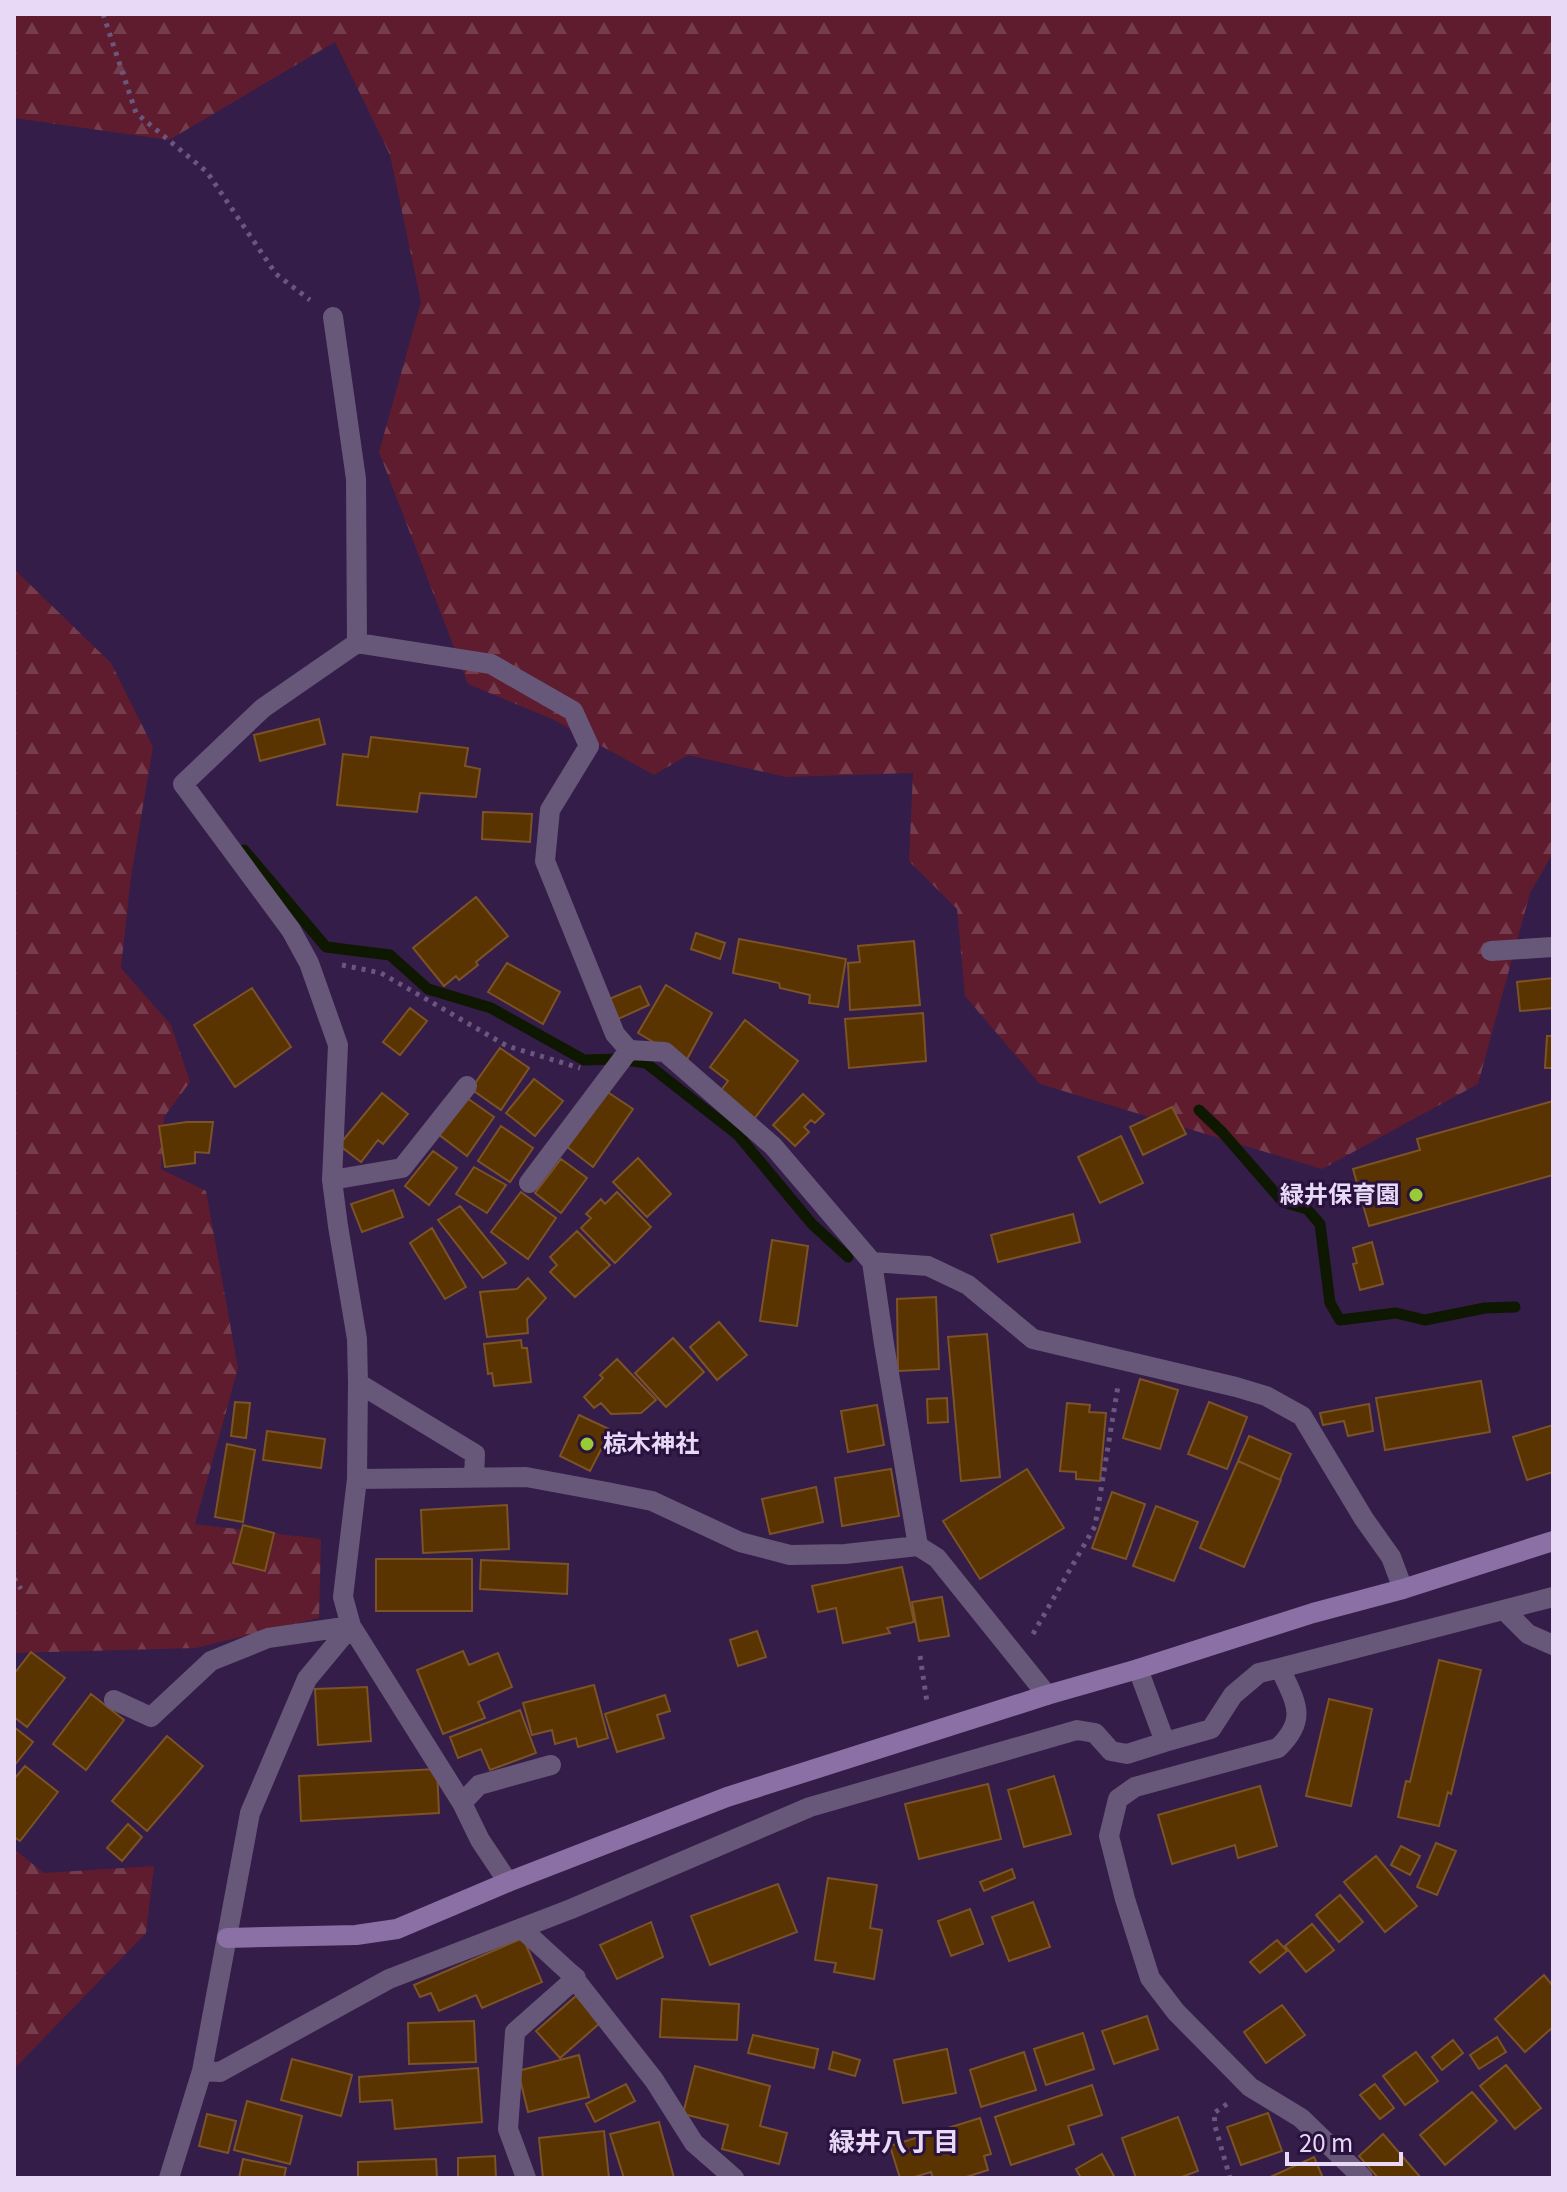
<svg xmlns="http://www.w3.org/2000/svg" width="1567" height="2192" font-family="Georgia,'Noto Sans JP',serif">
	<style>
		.forest { fill: url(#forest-firs) }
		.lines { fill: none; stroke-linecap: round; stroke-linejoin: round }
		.stream { stroke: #0e1800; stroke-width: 11 }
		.building { fill: #5a3400; stroke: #7b5326; stroke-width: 2 }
		.path { stroke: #6b567d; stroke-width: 5; stroke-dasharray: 4 6; stroke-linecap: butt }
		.street { stroke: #675778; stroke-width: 20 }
		.secondary { stroke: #8a70a4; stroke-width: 20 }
		.poi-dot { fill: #99cb36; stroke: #2a123e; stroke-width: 3 }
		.labels { text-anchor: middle; stroke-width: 6; stroke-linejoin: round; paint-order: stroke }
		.poi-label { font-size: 24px; font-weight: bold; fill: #e8daf6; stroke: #2a123e; text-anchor: end }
		.neighbourhood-label { font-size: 26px; font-weight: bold; fill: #e8daf6; stroke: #2a123e }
	</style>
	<defs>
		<pattern id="forest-firs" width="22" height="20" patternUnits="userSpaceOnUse" patternTransform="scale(2)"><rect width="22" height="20" fill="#5e1c2e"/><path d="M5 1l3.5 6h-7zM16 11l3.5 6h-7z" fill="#753c4d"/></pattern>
	</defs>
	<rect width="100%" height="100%" fill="#341d48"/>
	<path class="forest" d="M14,14H1553V853L1530,893L1478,1084L1322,1169L1040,1084L965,996L957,909L909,861L913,773L786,777L688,755L654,775L552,719L468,684L379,452L421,302L390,155L335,42L169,140L14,118Z
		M14,569L111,663L153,747L131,877L121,968L171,1025L190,1082L164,1117L161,1169L206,1191L238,1368L195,1524L321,1539L319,1618L196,1648L14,1653Z
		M14,1849L44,1873L154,1866L146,1933L14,2069Z"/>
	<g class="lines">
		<path class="stream" d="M244,850L326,947L390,955L428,989L491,1008L584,1060L619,1059L646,1063L738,1135L812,1224L848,1257
			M1199,1110L1223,1133L1283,1202L1307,1209L1320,1224L1330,1303L1340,1320L1396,1313L1425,1320L1485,1308L1515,1307"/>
	</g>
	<path class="building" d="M319,719L325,744L260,761L254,735Z
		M371,737L468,748L465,766L480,769L476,797L420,793L417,812L337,805L343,754L368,757Z
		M483,812L532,814L530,842L482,839Z
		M476,897L508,936L476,962L478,965L459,980L456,976L444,986L413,948Z
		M696,933L725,943L720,959L691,949Z
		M739,939L846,959L838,1007L809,1003L810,995L780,988L779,983L733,973Z
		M914,941L920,1005L850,1010L848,963L860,962L858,946Z
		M507,963L560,992L543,1024L488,992Z
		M1553,978V1008L1520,1011L1517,982Z
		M666,985L712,1013L686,1061L638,1033Z
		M640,986L649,1005L618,1019L609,999Z
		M252,988L291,1047L235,1087L194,1025Z
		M410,1008L427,1021L400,1055L383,1042Z
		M923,1013L926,1061L849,1068L845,1019Z
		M745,1020L798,1061L754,1119L719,1093L728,1081L710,1067Z
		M1547,1036H1553V1068H1545Z
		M500,1048L529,1068L501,1110L471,1089Z
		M534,1079L563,1101L535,1136L506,1113Z
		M606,1091L633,1109L593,1167L566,1146Z
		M382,1093L408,1114L383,1144L378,1140L361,1162L339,1145Z
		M803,1094L824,1114L815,1123L811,1120L804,1127L809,1132L795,1146L773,1125Z
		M467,1098L494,1117L467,1156L438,1134Z
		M1553,1101V1175L1369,1226L1353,1169L1420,1150L1417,1139Z
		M1172,1107L1186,1134L1143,1155L1130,1127Z
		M187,1122H213L209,1153L195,1152V1163L165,1167L159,1126Z
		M501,1126L533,1148L510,1182L478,1161Z
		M1121,1136L1143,1183L1100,1203L1078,1157Z
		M433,1151L457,1168L429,1205L405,1186Z
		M638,1158L671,1194L647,1217L613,1182Z
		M561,1159L587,1178L561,1213L535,1193Z
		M474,1167L506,1185L487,1213L456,1194Z
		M393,1190L403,1217L362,1232L351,1204Z
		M521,1192L556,1218L528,1259L491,1232Z
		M617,1192L651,1227L615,1263L581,1228L591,1218L586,1214L601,1199L605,1204Z
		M460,1206L506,1263L483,1278L438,1220Z
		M1073,1214L1080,1242L998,1262L991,1235Z
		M432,1228L466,1287L445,1299L410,1243Z
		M577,1231L610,1265L575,1297L550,1272L557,1265L550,1257Z
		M772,1240L808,1246L797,1326L760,1321Z
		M1372,1242L1383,1284L1360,1290L1353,1264L1357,1263L1353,1248Z
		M528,1278L546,1298L527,1319L528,1333L487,1337L480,1292L517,1289Z
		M936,1297L939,1369L898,1371L897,1299Z
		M719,1322L747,1355L717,1380L690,1347Z
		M987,1334L1000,1477L961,1481L948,1337Z
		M673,1338L704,1372L666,1407L635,1373Z
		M521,1340L522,1348H527L531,1382L494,1386L492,1373L488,1374L484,1344Z
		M617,1359L656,1400L641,1413L611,1414L601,1403L594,1408L584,1397L603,1378L600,1375Z
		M1140,1379L1178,1390L1160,1449L1123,1438Z
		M1481,1381L1490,1432L1385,1450L1376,1398Z
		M947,1398L948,1422L928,1423L927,1399Z
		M235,1402L250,1403L246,1438L231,1436Z
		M1209,1402L1247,1417L1227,1469L1188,1454Z
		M1067,1403L1090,1405L1089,1412L1106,1413L1100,1481L1076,1479V1472L1060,1471Z
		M1369,1404L1373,1431L1348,1436L1344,1421L1323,1425L1320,1413Z
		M877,1405L884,1445L848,1452L841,1411Z
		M579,1415L611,1430L590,1471L560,1456Z
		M1553,1425V1472L1527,1480L1513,1437Z
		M267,1431L325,1439L321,1468L263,1460Z
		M1249,1436L1291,1454L1280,1480L1238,1461Z
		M227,1444L255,1450L243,1522L215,1517Z
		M1238,1461L1281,1480L1244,1567L1200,1548Z
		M891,1469L899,1516L842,1526L835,1478Z
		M1027,1469L1064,1528L980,1579L943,1521Z
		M816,1487L823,1522L770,1534L762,1499Z
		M1112,1492L1145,1504L1126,1559L1092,1548Z
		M507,1505L509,1549L423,1553L421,1510Z
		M1156,1506L1198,1522L1174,1581L1133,1566Z
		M243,1525L274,1533L265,1571L233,1563Z
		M376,1559H472V1611H376Z
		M481,1560L568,1564L567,1594L480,1589Z
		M902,1567L914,1622L887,1628L890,1633L843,1643L836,1608L818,1612L812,1586Z
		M942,1597L949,1636L919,1641L912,1602Z
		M757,1631L766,1657L738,1666L730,1640Z
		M463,1651L469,1665L498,1653L512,1687L478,1702L485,1718L443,1734L417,1670Z
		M31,1652L65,1678L27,1727L14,1717V1674Z
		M1439,1660L1481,1670L1451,1794L1448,1792L1439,1826L1398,1817L1406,1781L1410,1782Z
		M594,1685L608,1738L578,1747L576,1738L555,1744L552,1730L532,1735L523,1703Z
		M367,1687L371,1741L318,1745L315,1689Z
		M91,1694L124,1720L86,1770L53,1744Z
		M665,1695L670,1711L657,1715L664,1738L617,1752L605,1714Z
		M1329,1699L1372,1709L1351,1806L1306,1796Z
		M520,1710L536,1753L490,1770L481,1749L458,1758L450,1737Z
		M14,1727L33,1742L14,1766Z
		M167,1736L203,1766L147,1831L112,1801Z
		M25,1766L58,1792L20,1841L14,1837V1779Z
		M437,1769L439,1813L301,1821L299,1776Z
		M1054,1776L1071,1834L1024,1847L1008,1790Z
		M988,1784L1001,1839L919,1859L905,1804Z
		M1260,1786L1277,1846L1238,1858L1235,1845L1172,1864L1158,1815Z
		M128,1824L142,1837L122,1861L107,1848Z
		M1436,1843L1456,1851L1437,1895L1417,1887Z
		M1401,1846L1420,1856L1410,1875L1391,1865Z
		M1376,1856L1417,1906L1385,1932L1344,1882Z
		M1012,1869L1015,1878L984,1891L980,1882Z
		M828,1878L877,1885L870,1928L882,1930L874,1979L834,1972L836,1963L815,1960Z
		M778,1884L797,1932L710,1965L691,1916Z
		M1340,1895L1363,1922L1339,1942L1316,1915Z
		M1033,1902L1050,1947L1009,1961L992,1917Z
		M970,1909L983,1944L951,1956L938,1921Z
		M651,1922L663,1957L617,1979L600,1945Z
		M1312,1924L1334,1950L1306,1972L1285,1946Z
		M523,1938L542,1982L482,2008L476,1995L439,2011L431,1993L420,1997L414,1985Z
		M1277,1940L1287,1951L1260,1973L1250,1962Z
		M1544,1975L1553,1986V2027L1525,2052L1495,2019Z
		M576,1996L600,2023L560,2058L536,2031Z
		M662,1999L739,2004L737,2040L660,2037Z
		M1282,2005L1305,2035L1266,2063L1244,2032Z
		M1147,2016L1158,2049L1114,2064L1102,2031Z
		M474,2021L476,2062L409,2064L408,2023Z
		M1083,2033L1094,2069L1046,2085L1034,2049Z
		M753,2035L818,2049L814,2068L748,2053Z
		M1497,2037L1506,2052L1479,2069L1470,2055Z
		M1453,2040L1463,2053L1442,2070L1432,2057Z
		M947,2049L956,2093L903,2103L894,2060Z
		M833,2052L860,2060L855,2076L829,2069Z
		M1024,2052L1036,2090L981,2107L970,2070Z
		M1416,2052L1438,2081L1405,2105L1383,2076Z
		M579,2055L589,2097L528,2112L518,2071Z
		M292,2059L352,2075L341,2116L281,2100Z
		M1506,2065L1541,2108L1515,2129L1480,2086Z
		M695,2066L770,2086L760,2126L787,2133L779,2164L722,2149L728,2125L683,2114Z
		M478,2068L482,2122L395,2129L392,2100L360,2102L359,2077Z
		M626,2084L635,2101L595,2122L586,2104Z
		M1375,2084L1394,2108L1380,2119L1360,2095Z
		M1092,2085L1102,2115L1068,2126L1074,2144L1011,2165L995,2117Z
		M1472,2092L1497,2121L1445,2165L1420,2135Z
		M247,2101L302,2116L290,2164L234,2150Z
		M1268,2113L1282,2151L1241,2165L1227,2127Z
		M207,2114L236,2121L228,2153L199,2146Z
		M1178,2117L1198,2171L1179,2178H1136L1122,2138Z
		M980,2118L991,2154L984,2156L988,2170L963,2178H933L931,2172L911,2178H900L890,2146Z
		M659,2122L674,2178H624L610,2134Z
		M604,2131L609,2178H543L539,2138Z
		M1383,2134L1421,2178H1378L1359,2156Z
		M1102,2154L1115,2178H1081L1076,2169Z
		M495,2156L496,2178H458V2158Z
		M1314,2157L1323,2178H1268Z
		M243,2159L286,2168L284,2178H239Z
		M436,2159L437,2178H358V2162Z"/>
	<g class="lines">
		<path class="path" d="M103,14L136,113L207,172L276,274L310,300
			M342,965L381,973L507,1046L580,1068
			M14,1578L21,1589
			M1033,1634L1095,1526L1118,1386
			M920,1656L927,1702
			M1227,2104L1214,2113L1215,2126L1230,2178"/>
		<path class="street" d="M333,317L356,479L357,643
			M1491,951L1553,947
			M332,1180L402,1168L467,1086
			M529,1183L629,1050
			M872,1262L928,1266L968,1285L1033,1339L1236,1387L1266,1396L1302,1416L1364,1519L1391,1557L1403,1589
			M358,1383L475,1454L474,1478
			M357,1479L526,1477L607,1492L652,1501L740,1542L790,1555L845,1554L918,1546
			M1504,1610L1528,1634L1553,1645
			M1280,1668L1553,1597
			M1138,1669L1165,1742L1211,1729L1233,1695L1259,1673L1280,1668C1295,1702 1309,1718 1278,1748L1135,1787L1118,1799L1109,1836L1125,1899L1150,1978L1176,2012L1250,2087L1301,2118L1363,2178
			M114,1700L151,1717L211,1661L268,1638L351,1626
			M462,1803L479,1785L551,1765
			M508,1882L480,1840L462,1803L351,1626L343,1597L357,1479L358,1383L357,1339L338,1226L332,1180L338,1045L309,963L291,930L183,784L263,708L357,643L491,664L573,711L589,746L550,810L545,861L615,1034L629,1050L665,1052L773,1146L872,1262L884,1344L918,1546L937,1558L1047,1695
			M521,1928L570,1973L654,2080L694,2143L734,2178
			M202,2071L220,2072L389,1979L571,1909L810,1807L1077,1730L1095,1733L1111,1751L1127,1754L1165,1742
			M169,2178L202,2071L250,1813L307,1679L351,1626
			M526,2178L508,2129L515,2032L576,1978L570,1973"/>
		<path class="secondary" d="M227,1938L356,1935L397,1929L508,1882L727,1797L1047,1695L1138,1669L1313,1613L1403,1589L1553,1541"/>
	</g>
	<g class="poi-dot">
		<circle cx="1416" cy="1195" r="8"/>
		<circle cx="587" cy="1444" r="8"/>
	</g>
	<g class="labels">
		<g class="poi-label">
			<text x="1400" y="1203">緑井保育園</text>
			<text x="603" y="1452" text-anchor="start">椋木神社</text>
		</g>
		<g class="neighbourhood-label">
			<text x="894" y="2151">緑井八丁目</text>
		</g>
	</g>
	<rect width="1567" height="2192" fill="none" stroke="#e8daf6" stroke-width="32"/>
	<path d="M1287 2152v12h114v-12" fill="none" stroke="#e8daf6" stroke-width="4"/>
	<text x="1299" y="2152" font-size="24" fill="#e8daf6" stroke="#2a123e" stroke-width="6" paint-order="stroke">20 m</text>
</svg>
